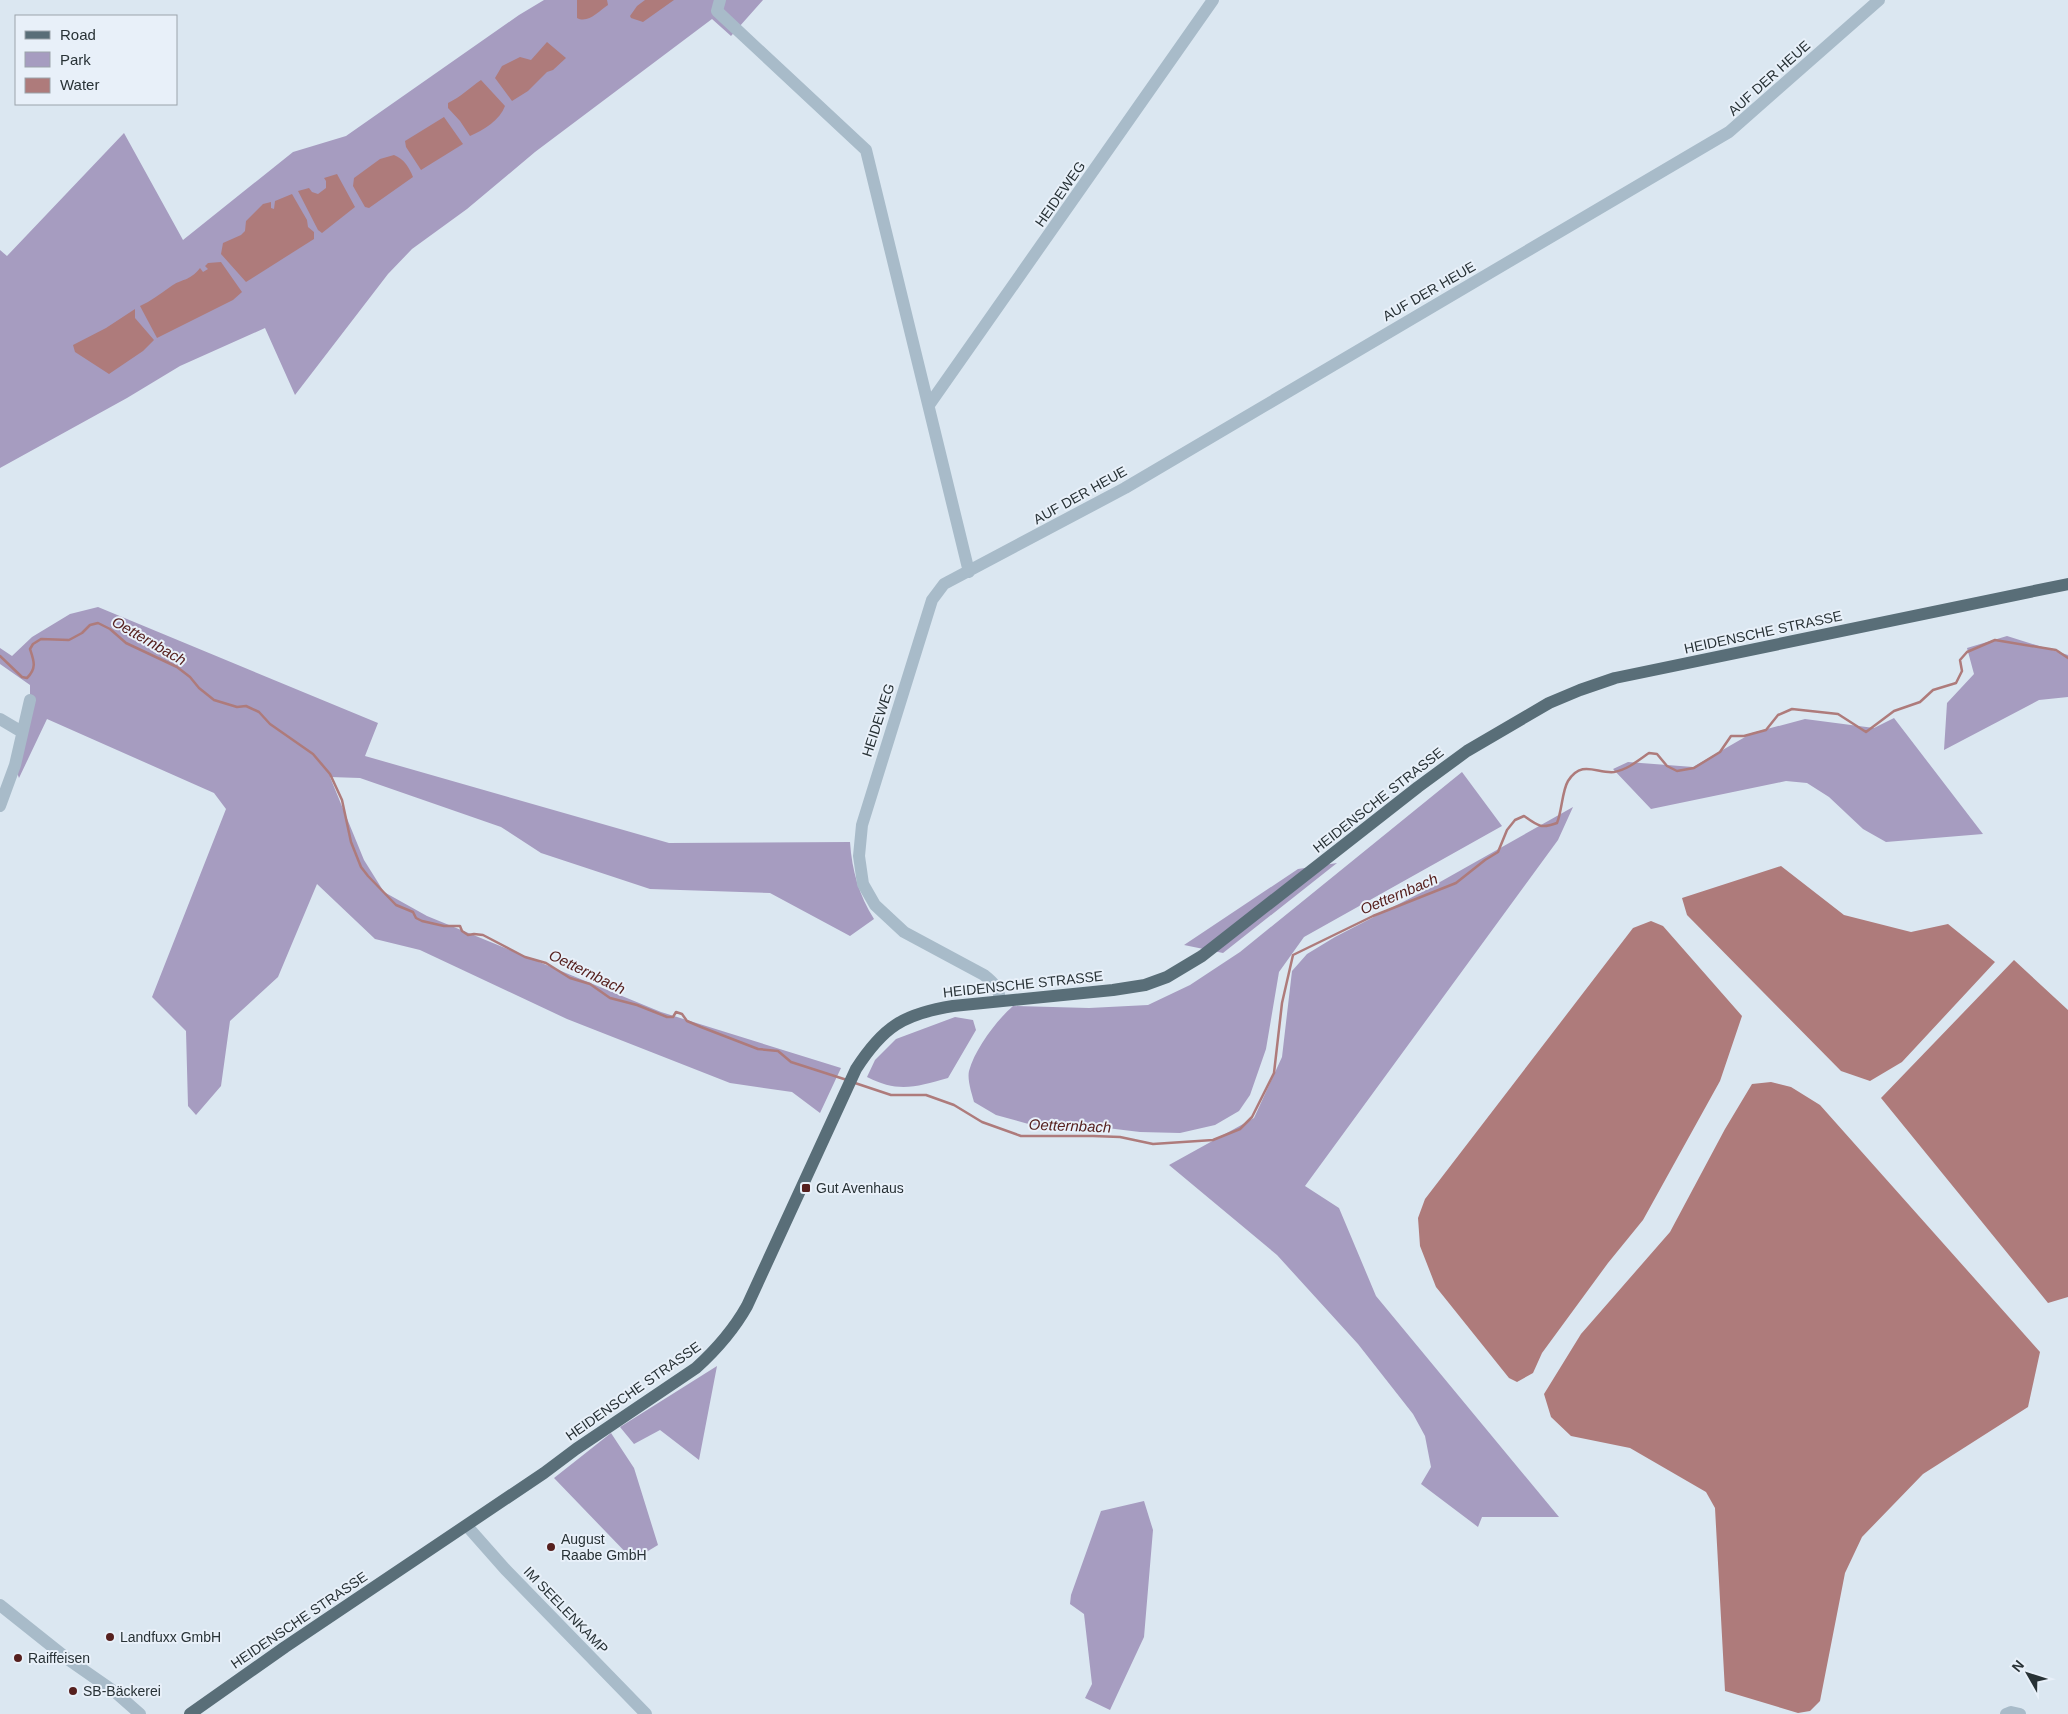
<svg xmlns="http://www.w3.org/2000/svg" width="2068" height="1714" font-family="Arial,sans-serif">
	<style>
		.green { fill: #a69cc0 }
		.water { fill: #ae7b7b }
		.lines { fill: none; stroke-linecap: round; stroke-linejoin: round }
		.stream { stroke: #ae7b7b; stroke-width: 2.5 }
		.minor { stroke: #a8bbc9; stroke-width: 12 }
		.major { stroke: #596e78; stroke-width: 12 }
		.poi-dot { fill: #56201e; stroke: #e8f0f9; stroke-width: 2 }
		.labels { text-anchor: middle; stroke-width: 4; stroke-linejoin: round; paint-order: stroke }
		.street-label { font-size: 14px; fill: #283236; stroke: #e8f0f9 }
		.poi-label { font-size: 14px; fill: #283236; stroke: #e8f0f9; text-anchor: start }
		.water-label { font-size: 15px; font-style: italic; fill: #56201e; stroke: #e8f0f9 }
	</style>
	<rect width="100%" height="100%" fill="#dbe7f1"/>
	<path class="green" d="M544,0H763L731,36L712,19L535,152L467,209L412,249L388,274L295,395L265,328L180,366L127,398L0,468V250L7,256L124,133L183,240L293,152L346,136L519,15Z
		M98,607L378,723L365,756L669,843L850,842C852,871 859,895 874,919L850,936L770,893L650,889L541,853L501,827L360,778L330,777L364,860L384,892L427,916L661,1012L841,1068L820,1113L792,1092L730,1083L567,1019L420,950L375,939L317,884L278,977L230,1021L221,1086L196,1115L188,1106L186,1031L152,997L226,809L214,793L47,719L19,778L16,770L30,717V685L0,664V648L12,656L32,637L70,614Z
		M2007,636L2068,655V697L2039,700L1944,750L1947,703L1974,674L1967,648Z
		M1894,718L1983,834L1886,842L1863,829L1829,797L1807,783L1786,781L1651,809L1613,769L1628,762L1693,767L1752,733L1805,719L1874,728Z
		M1462,772L1502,826L1304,937L1279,972L1266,1049L1250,1095L1239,1111L1215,1125L1180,1133L1140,1132L1082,1125H1032L996,1115L974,1102C972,1094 967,1080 969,1071C975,1049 996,1021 1013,1006L1089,1008L1148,1005L1190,985L1240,952Z
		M1573,807L1558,840L1305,1186L1339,1208L1376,1296L1559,1517H1482L1478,1527L1421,1484L1431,1467L1425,1436L1413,1414L1358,1344L1277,1255L1169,1165L1254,1118L1282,1057L1292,971L1307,954L1335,937L1424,891Z
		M1337,863L1223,953L1184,945L1298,869Z
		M955,1017L973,1020L976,1030L948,1078C916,1087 898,1093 867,1077L875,1060L896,1039Z
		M717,1366L699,1460L660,1430L634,1444L620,1427Z
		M611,1433L634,1468L658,1545L633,1560L554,1478Z
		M1144,1501L1153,1530L1144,1637L1110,1710L1085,1698L1092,1684L1084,1614L1070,1604L1071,1595L1101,1511Z"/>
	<path class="water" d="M577,0H607L608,5C599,11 588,24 577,18Z
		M645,0H674L643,22L631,18L630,16L637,6Z
		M547,42L566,58L553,70L547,72L528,91L512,101L495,78L502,66L520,57L531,60Z
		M481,80L505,106C500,120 484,130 470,136L460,121L448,108V103C461,97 469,88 481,80Z
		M444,117L463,144L421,170L406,147L405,141Z
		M394,155C404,159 409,167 413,177L369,208L365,207L353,186L354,178L380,159Z
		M337,174L355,207L322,233L318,230L298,191L309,188L312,192L318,194L326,188V181L324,178Z
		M292,194L307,220L308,227L314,232V239L246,282L221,254L223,243L241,235L245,231L246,221L263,204L271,202V208L274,209L275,201Z
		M221,262L242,292L233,300L157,338L140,306C151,301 160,294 170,287C182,278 189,282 200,268L203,272L208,269L205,266L208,263Z
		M135,309V318L154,340L143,351L109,374L75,352L73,345L106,328Z
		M1781,866L1844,915L1911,932L1948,924L1995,962L1902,1062L1870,1081L1841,1071L1687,915L1682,898Z
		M1651,921L1663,926L1742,1016L1720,1081L1643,1220L1608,1263L1542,1353L1533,1373L1517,1382L1509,1378L1436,1287L1420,1246L1418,1218L1425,1199L1633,928Z
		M2014,960L2068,1010V1297L2048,1303L1881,1098Z
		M1771,1082L1791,1087L1820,1105L2040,1352L2028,1407L1923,1474L1862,1537L1845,1573L1820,1701L1810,1711L1798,1713L1725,1691L1715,1508L1706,1492L1630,1448L1571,1436L1551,1417L1544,1394L1581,1334L1670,1232L1725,1129L1752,1084Z"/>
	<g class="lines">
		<path class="stream" d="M0,656L22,677L27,678C37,668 34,661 30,649L33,644L41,639L69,640L82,633L90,625L98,623L110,629L126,643L177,667L190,677L199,688L214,700L237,707L246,706L259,712L270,724L313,754L330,774L342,800L351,842L361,867L368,876L396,905L413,912L416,918L422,921L444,926H460L462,931L468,935L474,934L483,935L525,957L546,963L570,978L590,984L610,998L637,1005L667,1017H673L676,1012L682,1014L687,1021L701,1027L758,1049L778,1051L791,1062L847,1080
			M855,1083L891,1095H926L954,1105L982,1122L1021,1136H1093L1120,1137L1153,1144L1213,1140L1240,1129L1252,1117L1274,1073L1282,1003L1293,955L1373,916L1456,883L1485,860L1498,852L1507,830L1515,820L1524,816C1538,826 1541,829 1557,823C1562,811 1562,791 1568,781C1582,759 1597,774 1614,772C1627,770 1639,760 1649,753L1657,754L1667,766L1677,771L1694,768L1720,752L1731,736H1744L1766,730L1778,715L1792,709L1838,714L1866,732L1894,711L1920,702L1933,690L1956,683L1962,671L1960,660L1967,652L1995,640L2056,650L2068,658"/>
		<path class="minor" d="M720,0L717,11L866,150L969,572
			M929,405L1213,0
			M0,719L22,732
			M0,806L15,765L30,700
			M1000,1001C999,988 994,983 984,975L904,932L875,905L863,884L859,856L862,825L932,600L944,584L1125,488L1729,132L1879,0
			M467,1526L505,1569L646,1714
			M0,1605L69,1660L115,1692L140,1714
			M2006,1714L2011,1712L2020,1714"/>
		<path class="major" d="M190,1714L285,1647L544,1473L576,1449L696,1368C717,1349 733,1331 747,1306L856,1069C883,1027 903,1014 953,1006L1113,990L1145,985L1167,977L1202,956L1418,787L1467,751L1549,703L1580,690L1615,678L2068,584"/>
	</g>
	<g class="poi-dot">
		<rect x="801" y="1183" width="10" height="10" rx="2.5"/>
		<circle cx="551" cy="1547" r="5"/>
		<circle cx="110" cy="1637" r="5"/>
		<circle cx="18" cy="1658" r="5"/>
		<circle cx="73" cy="1691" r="5"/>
	</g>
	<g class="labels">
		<g class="street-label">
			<text transform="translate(1769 78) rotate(-42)" y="5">AUF DER HEUE</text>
			<text transform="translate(1060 194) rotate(-55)" y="5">HEIDEWEG</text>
			<text transform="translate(1429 291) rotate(-30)" y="5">AUF DER HEUE</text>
			<text transform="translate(1080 495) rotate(-29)" y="5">AUF DER HEUE</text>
			<text transform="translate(1763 632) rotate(-12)" y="5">HEIDENSCHE STRASSE</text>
			<text transform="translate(878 720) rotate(-72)" y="5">HEIDEWEG</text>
			<text transform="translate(1378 800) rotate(-38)" y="5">HEIDENSCHE STRASSE</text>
			<text transform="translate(1023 984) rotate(-6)" y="5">HEIDENSCHE STRASSE</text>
			<text transform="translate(633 1391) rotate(-35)" y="5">HEIDENSCHE STRASSE</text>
			<text transform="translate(566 1610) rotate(46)" y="5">IM SEELENKAMP</text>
			<text transform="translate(299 1620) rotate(-34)" y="5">HEIDENSCHE STRASSE</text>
		</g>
		<g class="poi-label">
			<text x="816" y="1193">Gut Avenhaus</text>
			<text x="561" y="1544">August<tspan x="561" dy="16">Raabe GmbH</tspan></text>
			<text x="120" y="1642">Landfuxx GmbH</text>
			<text x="28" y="1663">Raiffeisen</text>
			<text x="83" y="1696">SB-Bäckerei</text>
		</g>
		<g class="water-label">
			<text transform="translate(149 641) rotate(30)" y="5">Oetternbach</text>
			<text transform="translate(1399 894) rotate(-23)" y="5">Oetternbach</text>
			<text transform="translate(587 972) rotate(26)" y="5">Oetternbach</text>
			<text transform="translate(1070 1126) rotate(2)" y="5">Oetternbach</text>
		</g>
	</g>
	<rect x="15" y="15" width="162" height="90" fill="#e8f0f9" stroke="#9ba4ab"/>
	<rect x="25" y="31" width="25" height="8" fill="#596e78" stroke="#9ba4ab"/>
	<text x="60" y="40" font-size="15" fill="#283236">Road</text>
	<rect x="25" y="52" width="25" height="15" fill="#a69cc0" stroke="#9ba4ab"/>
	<text x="60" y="65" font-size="15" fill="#283236">Park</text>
	<rect x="25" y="78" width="25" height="15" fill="#ae7b7b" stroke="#9ba4ab"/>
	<text x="60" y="90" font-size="15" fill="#283236">Water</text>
	<g transform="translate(2028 1674) rotate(309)" stroke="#e8f0f9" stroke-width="4" paint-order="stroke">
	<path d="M0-4L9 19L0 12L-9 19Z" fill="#283236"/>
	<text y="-8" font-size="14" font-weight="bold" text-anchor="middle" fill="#283236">N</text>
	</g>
</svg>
